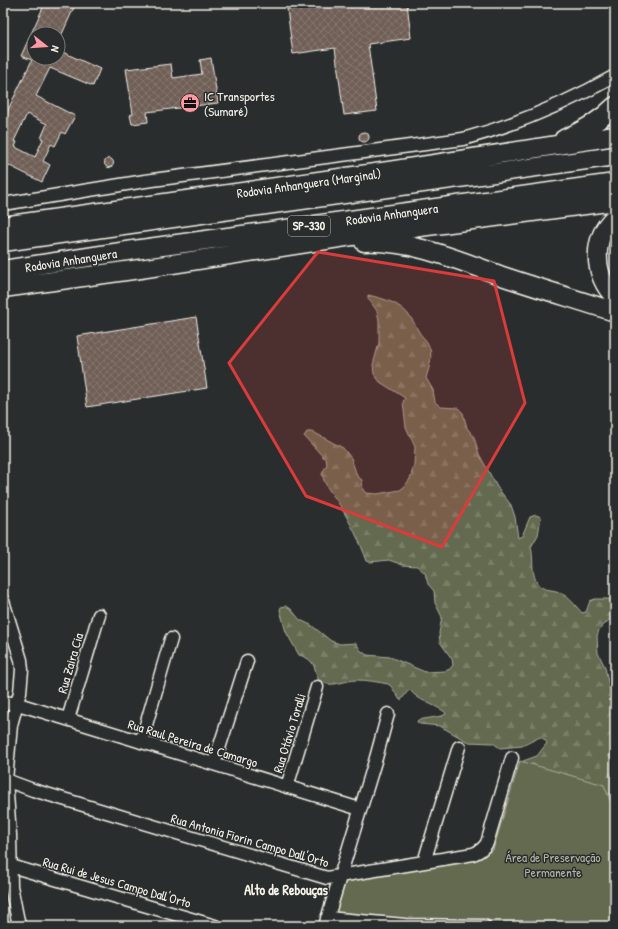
<svg xmlns="http://www.w3.org/2000/svg" width="618" height="929" font-family="'Patrick Hand',sans-serif">
	<style>
		.forest { fill: url(#forest-firs); stroke: #acae9c }
		.park { fill: #636a4f; stroke: #acae9c }
		.building { fill: url(#building-cross-hatch); stroke: #f4f1e8; fill-rule: evenodd }
		.lines { fill: none; stroke-linecap: round; stroke-linejoin: round }
		.minor-casing { stroke: #f4f1e8; stroke-width: 15 }
		.highway-casing { stroke: #f4f1e8; stroke-width: 21 }
		.minor { stroke: #2a2d2e; stroke-width: 12 }
		.highway { stroke: #2a2d2e; stroke-width: 18 }
		.marked { fill: #d93c3b; fill-opacity: 0.2; stroke: #d93c3b; stroke-width: 3; stroke-linejoin: round }
		.labels { text-anchor: middle; stroke-width: 3; stroke-linejoin: round; paint-order: stroke }
		.shield { fill: #2a2d2e; stroke: #b7b6b0; stroke-width: 1 }
		.shield-label { font-size: 12px; font-weight: bold; fill: #f4f1e8 }
		.poi-label { font-size: 13px; fill: #f4f1e8; stroke: #2a2d2e; text-anchor: start }
		.street-label { font-size: 13px; fill: #f4f1e8; stroke: #2a2d2e }
		.park-label { font-size: 13px; fill: #b3b4a3; stroke: #2a2d2e }
		.neighbourhood-label { font-size: 14px; font-weight: bold; fill: #f4f1e8; stroke: #2a2d2e }
	</style>
	<defs>
		<pattern id="forest-firs" width="22" height="20" patternUnits="userSpaceOnUse"><rect width="22" height="20" fill="#636a4f"/><path d="M5 1l3.5 6h-7zM16 11l3.5 6h-7z" fill="#7a8068"/></pattern>
		<pattern id="building-cross-hatch" width="8" height="8" patternUnits="userSpaceOnUse"><rect width="8" height="8" fill="#6f5f56"/><path d="M0 0l8 8M0 8l8-8" fill="none" stroke="#84766e"/></pattern>
	</defs>
	<rect width="100%" height="100%" fill="#2a2d2e"/>
	<filter id="ink" filterUnits="userSpaceOnUse"><feTurbulence type="fractalNoise" baseFrequency=".025" numOctaves="2"/><feDisplacementMap in="SourceGraphic" scale="8" xChannelSelector="R" yChannelSelector="G"/><feConvolveMatrix kernelMatrix="1 2 1 2 8 2 1 2 1" color-interpolation-filters="sRGB"/></filter>
	<g filter="url(#ink)">
		<path class="forest" d="M368,295C385,299 401,303 411,318C414,322 416,327 419,332C421,336 426,339 428,344C434,354 429,368 426,378L433,390L435,402L441,407L458,408L463,413L467,428L474,437L479,454L497,487L511,505L515,517L518,538L522,536L530,517L536,515L541,517L538,535L531,547C534,559 531,570 536,581C540,590 548,589 556,591C567,594 575,605 582,613L586,612L590,601L595,599H615V616L609,620L599,630L597,636L598,653L605,667L611,697L615,701V926H493L483,906L391,880L493,841L500,823L510,812L515,777L518,768L523,761L537,756L547,743L544,739L540,737L522,746L500,748L493,743L468,742L440,726L420,724L417,722L418,720L442,716L446,714L445,712C434,704 418,701 410,690L407,692L402,699L400,700L391,686L388,684C378,682 367,680 357,680C345,680 335,687 323,683C311,678 322,661 299,655L286,632L280,610L281,607L286,606L291,609L300,620L311,625L331,641L340,644L356,643L361,651L367,655L390,657L425,672L445,671L450,669L453,665L452,659L440,642L439,633L442,617L435,603L434,591L428,584L425,573L417,566L403,565L389,560L370,562L367,561C360,541 350,522 339,504C332,493 325,487 322,474L327,464L326,460L304,436L307,432H313L343,448L351,458L357,476L362,480L363,490L366,493L377,494L400,490L404,487L410,479L414,465L415,447L406,427L403,402L405,398L380,382L374,374L373,365L379,343V320L377,311L368,298Z"/>
		<path class="park" d="M520,761L604,785L615,813V926H495L490,922H435L335,914L341,879L477,858L493,850Z"/>
		<path class="building" d="M45,3H76L62,34H34V58H58V50L100,69L93,86L50,68L36,96L75,116L65,134L62,132L55,146L51,144L43,161L50,165L42,182L8,165L3,174V120L32,60L21,56ZM27,114L47,124L41,138L43,139L35,157L15,147L17,142L14,141Z
			M331,3H407L411,38L368,44L377,111L344,115L335,48L293,54L287,9Z
			M211,58L218,103L147,112L148,122L132,124L130,115L133,114L126,69L171,64L173,78L202,74L200,60Z
			M359 137a5 5 0 1 1 10 0a5 5 0 1 1-10 0Z
			M104.5 163a4.5 4.5 0 1 1 9 0a4.5 4.5 0 1 1-9 0Z
			M196,317L207,388L87,407L77,336Z"/>
		<g class="lines">
			<g class="minor-casing">
				<path id="minor" d="M3,204L145,181L463,139C519,124 565,104 615,76
					M3,601L21,660L22,670L20,692L11,725L6,780L10,835L11,886L19,926
					M3,702L18,704L360,809
					M68,719L99,615
					M141,742L171,639
					M214,764L247,661
					M3,779L33,790L327,878L473,854C479,852 483,849 487,843L512,758
					M287,787L317,687
					M424,862L459,747
					M11,866L215,926
					M327,918L405,925L484,926
					M325,926L376,758L388,714"/>
			</g>
			<g class="highway-casing">
				<path id="highway" d="M564,139C583,131 601,120 615,106
					M615,217C591,237 593,276 615,297
					M3,226L389,171L615,136
					M3,242L615,156
					M364,242C413,240 460,261 505,277C541,289 578,300 615,312
					M3,270L134,250L615,183
					M3,288L140,269L352,236L615,201"/>
			</g>
			<use href="#minor" class="minor"/>
			<use href="#highway" class="highway"/>
		</g>
	</g>
	<path class="marked" d="M318,252L494,281L525,403L442,547L306,496L229,363Z"/>
	<defs>
		<g id="office-disc" transform="scale(1)"><circle r="9.5" fill="#ff9aa2" stroke="#2a2d2e"/><path d="M-6-3h4V-5.5h4V-3h4V5H-6ZM-1-4.5V-3h2v-1.5ZM-6 0V1H6V0Z" fill="#111"/></g>
	</defs>
	<g fill-rule="evenodd">
		<use href="#office-disc" x="190" y="103"/>
	</g>
	<g class="labels">
		<rect class="shield" x="288" y="216" width="42" height="20" rx="3"/>
		<g class="shield-label">
			<text x="309" y="230">SP-330</text>
		</g>
		<g class="poi-label">
			<text x="204" y="101">IC Transportes<tspan x="204" dy="15">(Sumaré)</tspan></text>
		</g>
		<g class="street-label">
			<text transform="translate(309 183) rotate(-8)" y="5">Rodovia Anhanguera (Marginal)</text>
			<text transform="translate(392 214) rotate(-8)" y="5">Rodovia Anhanguera</text>
			<text transform="translate(71 260) rotate(-9)" y="5">Rodovia Anhanguera</text>
			<text transform="translate(70 663) rotate(-74)" y="5">Rua Zaira Cia</text>
			<text transform="translate(289 733) rotate(-73)" y="5">Rua Otávio Toralli</text>
			<text transform="translate(193 743) rotate(17)" y="5">Rua Raul Pereira de Camargo</text>
			<text transform="translate(250 840) rotate(16)" y="5">Rua Antonia Fiorin Campo Dall'Orto</text>
			<text transform="translate(117 882) rotate(16)" y="5">Rua Rui de Jesus Campo Dall'Orto</text>
		</g>
		<g class="park-label">
			<text x="553" y="862">Área de Preservação<tspan x="553" dy="15">Permanente</tspan></text>
		</g>
		<g class="neighbourhood-label">
			<text x="286" y="895">Alto de Rebouças</text>
		</g>
	</g>
	<rect width="618" height="929" fill="none" stroke="#2a2d2e" stroke-width="16"/>
	<rect x="8" y="8" width="602" height="913" fill="none" stroke="#f4f1e8" stroke-width="1.5" filter="url(#ink)"/>
	<g transform="translate(46 46) rotate(107)"><circle r="19" fill="#2a2d2e" stroke="#7b7b78"/>
	<path d="M0-3L7 15L0 10L-7 15Z" fill="#ff9aa2"/>
	<text y="-6" font-size="11" font-weight="bold" text-anchor="middle" fill="#f4f1e8">N</text>
	</g>
</svg>
